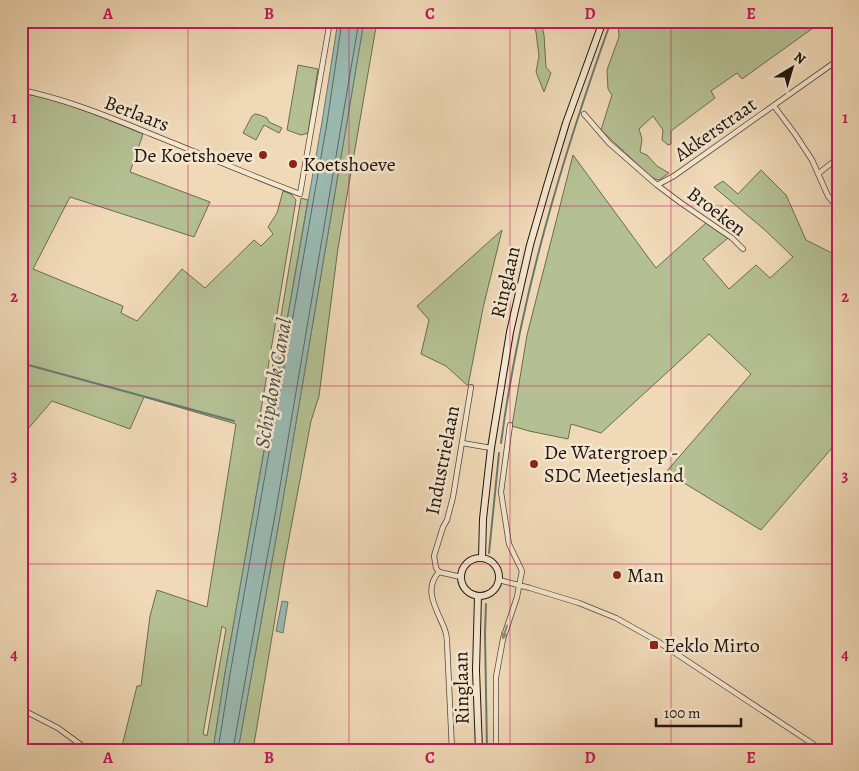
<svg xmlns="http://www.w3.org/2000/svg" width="859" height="771" font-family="Alegreya,serif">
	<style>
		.green { fill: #b4c093; stroke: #6a6b51; fill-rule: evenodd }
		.water { fill: #9abab2; stroke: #697871 }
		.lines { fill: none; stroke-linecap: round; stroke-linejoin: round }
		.shore { stroke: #5c6860; stroke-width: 1 }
		.stream { stroke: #697871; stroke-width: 2 }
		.minor-casing { stroke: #534739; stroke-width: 6 }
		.secondary-casing { stroke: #1f160f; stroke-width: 8 }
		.minor { stroke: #f5e6d0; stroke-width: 4.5 }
		.secondary { stroke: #f5e6d0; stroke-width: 6 }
		.oneway { fill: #958879 }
		.grid { fill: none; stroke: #c2185b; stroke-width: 1; stroke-opacity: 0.55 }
		.poi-dot { fill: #8f2418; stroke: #f5e6d0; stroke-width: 2 }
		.labels { text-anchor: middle; stroke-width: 5; stroke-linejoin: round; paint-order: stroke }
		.street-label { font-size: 20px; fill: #1f160f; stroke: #f5e6d0 }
		.poi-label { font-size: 20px; fill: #1f160f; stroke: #f5e6d0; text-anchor: start }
		.water-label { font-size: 21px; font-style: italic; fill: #4a4f48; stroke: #f5e6d0 }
		.neatline { fill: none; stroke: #c2185b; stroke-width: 2 }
		.grid-label { font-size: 16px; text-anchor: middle; font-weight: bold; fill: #c2185b }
	</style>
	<rect width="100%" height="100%" fill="#f0d9b7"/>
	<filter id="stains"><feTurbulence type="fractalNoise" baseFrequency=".004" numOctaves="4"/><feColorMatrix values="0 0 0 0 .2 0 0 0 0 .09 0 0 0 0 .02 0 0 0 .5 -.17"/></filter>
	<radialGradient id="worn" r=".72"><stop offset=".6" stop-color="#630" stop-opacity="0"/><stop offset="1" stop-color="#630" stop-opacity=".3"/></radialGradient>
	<path class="green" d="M364,21H377L338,248L319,396L311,421L284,565L253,750H238L282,505Z
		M532,21L541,22L544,35L546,67L551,73L544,92L536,72L539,56L536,32Z
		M618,21H806L813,28L742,79L737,73L711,91L715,98L671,131V144L668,145L662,140L663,130L653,116L639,129L642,139L640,152L647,155L657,166L669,173L659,180L655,179L650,176L601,130L612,95L608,89L607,70L619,37Z
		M298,65L318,69L308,133L301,135L287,130Z
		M21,93C63,100 104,118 143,134L130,172L210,202L194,237L70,197L33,269L123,306L121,313L137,321L182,269L205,288L254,240L261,246L273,234L268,227L277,213L283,191L291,194L296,200L259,422H263L301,198L308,200L225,673L213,750H121L137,686H141L150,616L157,590L207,607L236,424L144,397L130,429L52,401L21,437ZM222,626L226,629L207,736L203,734Z
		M255,114L260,115L267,118L269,122L282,128L279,133L264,125L256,140L243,133L252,116Z
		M573,155L656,268L706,223L728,238L703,259L729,289L756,265L770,278L793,257L766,231L714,187L723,181L738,194L761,170L786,195L806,240L838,256V441L761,530L666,472L751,374L709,334L601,433L571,424L568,439L529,431L512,426L527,335Z
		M502,230L483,308L468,386L446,366L421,354L429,320L417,306Z"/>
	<path class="water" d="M338,21H364L282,505L238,750H213L225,673L322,122Z
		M282,601L288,602L283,633L276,631Z"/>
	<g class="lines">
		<path class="shore" d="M218,750L230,674L327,123L342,21
			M233,750L257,613L277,504L359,21"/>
		<path class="stream" d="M21,363L234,421
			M501,443C520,298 562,158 611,21
			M489,553L499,453
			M486,604L485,633L487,750"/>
		<g class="minor-casing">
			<path id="minor" d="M21,90C66,99 109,117 151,134C201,154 250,175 300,194L330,21
				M774,106L795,134L812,160L828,196L838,208
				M584,114L609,143L657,185L681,203L732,238L743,249
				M819,173L838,158
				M657,185L674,176L838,60
				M462,443L491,448
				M439,572C422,590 438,611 445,630C446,633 447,638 447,642L452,750
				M461,577L439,572L436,568L434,556L443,527L447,520L453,497L471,387
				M499,580L530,588L579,603L616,618L657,641L822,750
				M21,709L58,728L88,750
				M496,750V677L503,639L517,597L522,571L509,544L501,492L510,425"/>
		</g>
		<g class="secondary-casing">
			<path id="secondary" d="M482,558L483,519L491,448L510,332L530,245L547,186L566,123L603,21
				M461 577a19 19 0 1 1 38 0a19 19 0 1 1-38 0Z
				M478,596L476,670L479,750"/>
		</g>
		<use href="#minor" class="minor"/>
		<use href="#secondary" class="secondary"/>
	</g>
	<defs><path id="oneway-solid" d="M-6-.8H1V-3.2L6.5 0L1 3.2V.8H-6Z" transform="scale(1.25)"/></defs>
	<use class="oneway" href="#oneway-solid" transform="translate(505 632) rotate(107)"/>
	<path class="grid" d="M188,21V750M349,21V750M510,21V750M671,21V750M21,206H838M21,386H838M21,564H838"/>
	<g class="poi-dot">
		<circle cx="263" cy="155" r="5"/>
		<circle cx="293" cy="164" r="5"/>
		<circle cx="534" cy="464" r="5"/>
		<circle cx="617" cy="575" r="5"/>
		<rect x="649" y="640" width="10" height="10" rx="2.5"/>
	</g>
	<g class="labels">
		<g class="street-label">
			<text transform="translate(137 113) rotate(21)" y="7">Berlaars</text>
			<text transform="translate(715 129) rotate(-35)" y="7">Akkerstraat</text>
			<text transform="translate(717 211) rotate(37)" y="7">Broeken</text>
			<text transform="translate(505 282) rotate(-77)" y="7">Ringlaan</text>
			<text transform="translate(442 460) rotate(-79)" y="7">Industrielaan</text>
			<text transform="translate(461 688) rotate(-91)" y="7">Ringlaan</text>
		</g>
		<g class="poi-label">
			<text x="253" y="162" text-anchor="end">De Koetshoeve</text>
			<text x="303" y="171">Koetshoeve</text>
			<text x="544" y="459">De Watergroep -<tspan x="544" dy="23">SDC Meetjesland</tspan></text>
			<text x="627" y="582">Man</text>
			<text x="664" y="652">Eeklo Mirto</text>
		</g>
		<g class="water-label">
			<text transform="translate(273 383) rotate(-80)" y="7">Schipdonk Canal</text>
		</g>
	</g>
	<rect width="859" height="771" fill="none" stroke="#f0d9b7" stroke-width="55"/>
	<g transform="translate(792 68) rotate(38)" stroke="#f5e6d0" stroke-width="4" paint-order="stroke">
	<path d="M0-4L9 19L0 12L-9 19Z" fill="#1f160f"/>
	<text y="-8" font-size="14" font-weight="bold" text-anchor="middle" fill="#1f160f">N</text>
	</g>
	<path d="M656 718v8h85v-8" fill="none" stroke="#1f160f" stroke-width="2.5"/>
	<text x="664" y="718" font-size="15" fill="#1f160f" stroke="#f5e6d0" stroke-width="4" paint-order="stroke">100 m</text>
	<rect x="28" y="28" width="804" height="716" class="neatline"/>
	<g class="grid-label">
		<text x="108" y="19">A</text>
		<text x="269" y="19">B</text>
		<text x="430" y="19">C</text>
		<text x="590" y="19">D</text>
		<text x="751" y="19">E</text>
		<text x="14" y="123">1</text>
		<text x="845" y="123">1</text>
		<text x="14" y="302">2</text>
		<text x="845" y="302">2</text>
		<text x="14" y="481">3</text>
		<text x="845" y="481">3</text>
		<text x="14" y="660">4</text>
		<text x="845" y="660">4</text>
		<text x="108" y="763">A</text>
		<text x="269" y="763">B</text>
		<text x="430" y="763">C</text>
		<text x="590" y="763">D</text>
		<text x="751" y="763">E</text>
	</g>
	<rect width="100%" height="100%" filter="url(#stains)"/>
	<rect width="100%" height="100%" fill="url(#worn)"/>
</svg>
